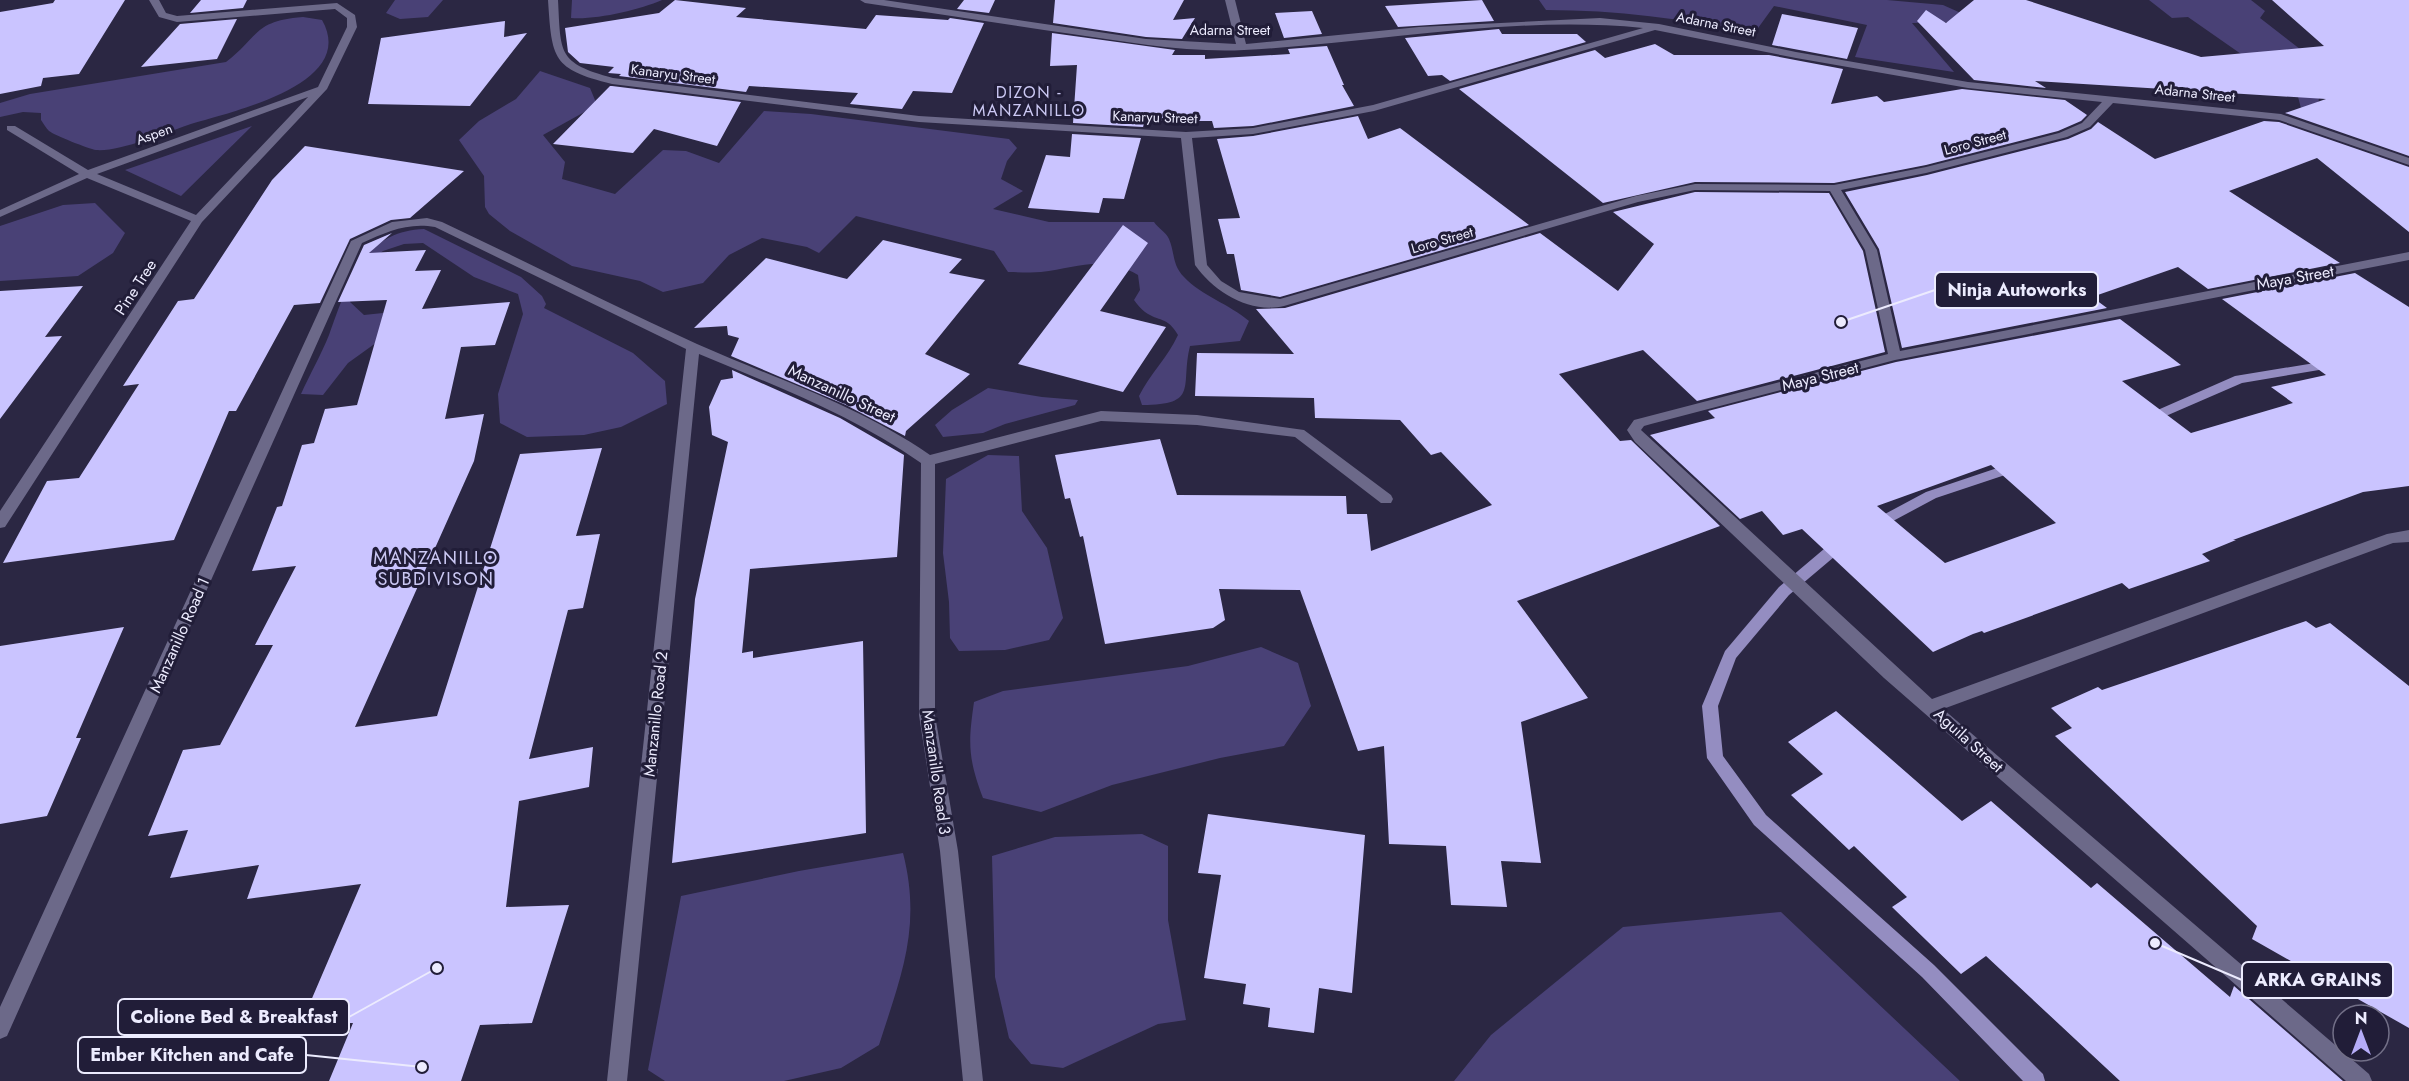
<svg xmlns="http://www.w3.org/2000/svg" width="2409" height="1081" font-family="Jost,sans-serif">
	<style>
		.green { fill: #494176 }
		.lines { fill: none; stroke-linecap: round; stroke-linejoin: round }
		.stream { fill: #948dc1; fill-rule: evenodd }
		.building { fill: #cac4ff; fill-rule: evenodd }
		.minor { fill: #6c6989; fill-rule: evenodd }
		.labels { text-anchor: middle; stroke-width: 6; stroke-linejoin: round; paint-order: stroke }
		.far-street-label { font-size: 14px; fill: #ecebfe; stroke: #211d38 }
		.far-quarter-label { font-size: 16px; letter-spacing: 1.5px; fill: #cbc8f3; stroke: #211d38 }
		.street-label { font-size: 16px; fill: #ecebfe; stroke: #211d38 }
		.neighbourhood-label { font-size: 18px; letter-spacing: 1.5px; fill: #cbc8f3; stroke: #211d38 }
		.leader { fill: none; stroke: #ecebfe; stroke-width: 2 }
		.callout-dot { fill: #ecebfe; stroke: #211d38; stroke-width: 2 }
		.callout { fill: #211d38; stroke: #ecebfe; stroke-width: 2 }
		.callout-label { font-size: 18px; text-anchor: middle; font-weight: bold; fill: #ecebfe }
	</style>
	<rect width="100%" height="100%" fill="#2b2743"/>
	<path class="green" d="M395,0H443L428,17L400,19L386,13Z
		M572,0H662C639,10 596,20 571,18Z
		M1539,0H1887L1943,5L1981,22L1912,23L1954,72L1855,57L1867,25L1774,6L1753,35C1683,18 1617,10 1546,10Z
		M2149,0H2251L2265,11L2260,18L2322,66L2317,117L2302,112L2297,93L2188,17L2172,18Z
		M303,17L322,20C359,85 229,112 188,125C165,133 119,152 96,150C89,149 54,135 49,131C46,128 43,123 41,120V113L23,112L0,117V103L30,94L226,62C260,36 253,21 303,17Z
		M540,71L590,88L597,105L543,135L565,162L562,179L615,194L663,150L686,151L719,163L764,111L811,114L1009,139L1017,148L1007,161L1001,179L1023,191L993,209L1049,222H1154C1158,228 1166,232 1169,239C1175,253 1172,265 1184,277C1202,296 1229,304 1249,321L1240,341L1190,346C1180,386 1200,405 1142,405L1139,396C1150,374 1168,357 1178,335C1167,316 1159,322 1145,312C1141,309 1137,304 1134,300L1140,290L1138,275C1103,254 1077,268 1041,272C1030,273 1019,272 1008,272L994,251L856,216L819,253L807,247L762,238L729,255L703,283L663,292L640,281L572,266L510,231L489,214L485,207L484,176L459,140L479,121L516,99Z
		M252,126L181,196L125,170Z
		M95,203L125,233L113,253L78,276L0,281V226L63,205Z
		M424,229L521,277L542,296L546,304L544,308L633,353L665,381L667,404L621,427L584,435L527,437L500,423L498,394L523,314L518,294L474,277L423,243L404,244L383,251L371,260L354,290L350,302L364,315L383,313L380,340L348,363L323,395L301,394C310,374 321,355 329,335C347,286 362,231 424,229Z
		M988,388L1042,397L1078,400L1075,405L1005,424L983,433L943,437L935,425L952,410Z
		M988,455L1019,456L1022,511L1047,548L1063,618L1049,640L1005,650L959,651L950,638L949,602L943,553L946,479Z
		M1261,647L1298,663L1311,706L1284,746L1220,758L1112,785L1041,812L983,798C968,758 968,744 974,702L1003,691L1188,666Z
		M1142,834L1168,846V920L1186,1020L1158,1024L1063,1068L1031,1064L1009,1038L995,977L992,856L1055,837Z
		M903,853C922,927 901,976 879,1045L841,1068L784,1081H665L648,1070L681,896L799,871Z
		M1781,912L1960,1081H1454L1491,1035L1623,927Z"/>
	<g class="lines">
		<path class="stream" d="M2333,360L2337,361L2339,364L2337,367L2242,383L2152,422H2144L2142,419L2144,416L2235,376Z
			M2015,462L2020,464L2021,467L2020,470L1936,498L1880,528H1870L1868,525L1870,522L1926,492Z
			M1842,537L1849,542L1847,546L1789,595L1736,658L1718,706L1723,756L1766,815L1934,965L2043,1074L2045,1081H2023L1922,977L1754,825L1707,758L1702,706L1725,651L1779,587L1837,538Z"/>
	</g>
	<path class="building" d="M55,0H125L79,74L43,78L41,86L0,94V12L53,3Z
		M201,0H247L243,8L190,13Z
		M675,0L746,8L736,17L866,29L876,15L948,20L950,18L984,23L952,93L913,91L902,109L850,104L858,93L749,86L746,92L619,76L621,74L608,73L614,67L580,63L568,52L565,28L659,13Z
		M964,0H995L989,13L957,9Z
		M1055,0H1184L1173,20L1195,18L1182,39L1146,37L1053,23Z
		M1482,0L1494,21L1398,27L1385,6Z
		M1974,0H2026L2201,57L2324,46L2272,0H2409V156L2285,113L2326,99L2035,81L2046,88L1974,80L1917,21L1926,10L1946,23Z
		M1312,11L1322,34L1284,38L1275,13Z
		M1782,14L1858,28L1847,59L1772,45Z
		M237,19L217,59L141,67L180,24Z
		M505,21L504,37L527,33L470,106L368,104L381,38Z
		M1499,29L1502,34H1577L1586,42L1450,81L1442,75L1428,76L1405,38Z
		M1052,33L1175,50L1172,55H1205V59L1290,54L1288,49L1327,46L1344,85H1342L1354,106L1253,126L1214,128L1212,121H1145L1143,127L1073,123L1077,65L1050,66Z
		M1655,44L1674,55H1769L1843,69L1831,104L1877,96L1884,102L1962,89L2065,100L2087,115L2081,121L2058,131L1926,165L1834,183L1695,182L1603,203L1459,89L1595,50L1605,58Z
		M610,86H612L741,102L717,146L654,129L633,153L553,144Z
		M1358,116L1368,139L1400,128L1529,225L1280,297L1241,290L1234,254H1227L1218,219L1240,218L1217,139L1253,136Z
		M2264,121L2279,122L2409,167V232L2317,158L2229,191L2340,263L2208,289L2178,267L2092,297L2107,308L1902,348L1879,249L1845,192L1927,175L2068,139L2091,129L2098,122L2155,159Z
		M1072,134L1141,138L1124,199L1103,198L1099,213L1028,208L1046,155L1070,157Z
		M305,146L464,171L410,218L391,220L350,239L320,303L294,305L236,411H229L174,540L3,563L47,481L79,478L139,384L123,386L178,301L194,299L272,180Z
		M1695,192L1829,193L1863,251L1885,352L1697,401L1643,350L1559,374L1620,441L1631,440L1720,526L1517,601L1588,698L1521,722L1541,863L1501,861L1507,907L1451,905L1446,846L1389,844L1384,746L1358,751L1300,590L1219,589L1225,620L1213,628L1105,644L1083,536L1080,537L1070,498L1065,499L1055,455L1160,439L1177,495L1346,496L1347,514H1367L1371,551L1492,505L1441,452L1431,455L1400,420L1315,418L1314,398L1195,396L1197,353L1294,354L1256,309L1285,308L1540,233L1618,291L1654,244L1613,212Z
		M1123,225L1148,243L1100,311L1166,327L1123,392L1018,364Z
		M392,233L369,253L426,250L415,271L441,270L422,309L510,302L495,345L461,347L445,419L484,414L474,461L355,727L437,716L520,454L602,448L576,536L600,534L583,608L568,610L529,759L593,747L589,787L519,801L506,907L569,905L532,1023L480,1025L461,1081H329L353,1023L301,1024L361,884L247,899L259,865L170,878L188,830L148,836L183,750L220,745L273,645H255L296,566L252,571L277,507L282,506L302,445L314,443L325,409L357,405L387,300L338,302L364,245Z
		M883,240L962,259L949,273L985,280L925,354L970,374L906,431L905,436L846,405L731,356L739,338L728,335L727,326L694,328L766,258L847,279Z
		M2355,273L2409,307V486L2363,492L2233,540H2236L2202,554L2210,561L2129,589L2122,583L1984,633L1982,631L1973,634L1933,652L1802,529L1783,535L1762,511L1740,519L1650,435L1715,418L1708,411L1896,362L2120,319L2181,365L2122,381L2191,433L2293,403L2271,387L2326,375L2222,299ZM1991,465L2056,523L1945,563L1877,506Z
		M83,286L45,337L62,336L0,419V291Z
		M732,370L840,418L904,455L897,557L750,569L742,653L753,651V658L863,641L866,833L672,863L695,599L728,442L712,435L709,407L721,380L733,378Z
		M2306,621L2316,628L2330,623L2409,686V1028L2252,939L2257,926L2055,736L2072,728L2051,708L2098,687L2102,690Z
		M124,627L76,738H81L47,816L0,824V646Z
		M1836,711L1962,821L1991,801L2091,888L2097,883L2230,997L2234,986L2343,1081H2120L1986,956L1961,974L1892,907L1907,897L1854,846L1849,850L1791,795L1823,774L1788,742Z
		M1208,814L1365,835L1352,993L1319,988L1314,1033L1268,1027L1270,1008L1243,1004L1246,984L1204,978L1221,875L1198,873Z"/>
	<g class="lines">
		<path class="minor" d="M149,0H159L166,13L177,16L337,3L355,15L357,27L327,89L202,222L5,527L0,528V511L191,221L87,178L0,217V210L79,174L7,130V126H15L88,170L318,87L347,27V18L335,9L177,22L159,17ZM308,97L196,215L97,174Z
			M548,0H558C561,53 557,63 613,78L919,116L1186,132L1253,128L1373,105L1643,28C1510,15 1377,43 1244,50C1189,53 1127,42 1072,34C1003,24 934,13 865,3L860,0H884L1146,39L1236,44L1225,0H1235L1246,44L1419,27L1600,18L1659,24L1796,52L1968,82L2281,114L2409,158V165L2279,120L2113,103L2090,127L2067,137L1926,173L1841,190L1877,250L1900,351L2409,252V260L1895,360L1651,424L1644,426L1641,430L1932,699L2387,534L2409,530V542L2393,543L1943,709L2369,1074L2372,1081H2346L1884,678L1635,442L1627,430L1634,420L1888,354L1865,250L1830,191L1695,190L1638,202L1284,306C1250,314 1214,292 1195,265L1181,138L919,122L612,84C552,69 552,59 548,0ZM1655,30L1796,58L1968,88L2102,102L2082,123L2059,133L1926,167L1834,185L1695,184L1636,196L1280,299L1239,292L1221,281L1207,265L1192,138L1253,134L1374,111Z
			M427,218L442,222C527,262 611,305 697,344C778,380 856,404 930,455L1101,411L1197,415L1304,430L1391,495L1393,499L1391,503H1381L1295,437L1197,425L1101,421L935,464V715L958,851L983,1081H963L940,851L919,715L921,463C852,415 776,386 699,354L627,1081H607L686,349L435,227C408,222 386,232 362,243L7,1036L0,1039V1007L351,241L392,222Z"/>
	</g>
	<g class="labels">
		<g class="far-street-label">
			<text transform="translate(1716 24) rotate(11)" y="5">Adarna Street</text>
			<text x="1230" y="35">Adarna Street</text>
			<text transform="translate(673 74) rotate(7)" y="5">Kanaryu Street</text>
			<text transform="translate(2195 93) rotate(6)" y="5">Adarna Street</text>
			<text transform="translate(1155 117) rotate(2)" y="5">Kanaryu Street</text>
			<text transform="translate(154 134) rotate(-20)" y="5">Aspen</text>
			<text transform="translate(1975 142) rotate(-15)" y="5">Loro Street</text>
			<text transform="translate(1442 240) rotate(-16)" y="5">Loro Street</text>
		</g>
		<g class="far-quarter-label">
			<text x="1029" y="98">DIZON -<tspan x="1029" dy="18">MANZANILLO</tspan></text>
		</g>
		<g class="street-label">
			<text transform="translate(2295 277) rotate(-10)" y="6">Maya Street</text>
			<text transform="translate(135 287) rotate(-57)" y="6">Pine Tree</text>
			<text transform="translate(1820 376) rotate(-14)" y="6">Maya Street</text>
			<text transform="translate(842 393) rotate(25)" y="6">Manzanillo Street</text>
			<text transform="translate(179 635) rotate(-66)" y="6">Manzanillo Road 1</text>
			<text transform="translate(655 714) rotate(-84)" y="6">Manzanillo Road 2</text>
			<text transform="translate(1969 740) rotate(42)" y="6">Aguila Street</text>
			<text transform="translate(937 772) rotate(82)" y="6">Manzanillo Road 3</text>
		</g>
		<g class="neighbourhood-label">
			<text x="436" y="564">MANZANILLO<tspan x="436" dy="21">SUBDIVISON</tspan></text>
		</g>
	</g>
	<path class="leader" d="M1841 322L1935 290M2155 943L2242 980M437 968L349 1017M422 1067L306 1055"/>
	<g class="callout-dot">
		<circle cx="1841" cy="322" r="6"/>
		<circle cx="2155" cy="943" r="6"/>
		<circle cx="437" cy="968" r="6"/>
		<circle cx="422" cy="1067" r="6"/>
	</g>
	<g class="callout">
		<rect x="1935" y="272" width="163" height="36" rx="6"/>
		<rect x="2242" y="962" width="151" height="36" rx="6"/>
		<rect x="118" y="999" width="231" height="36" rx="6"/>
		<rect x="78" y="1037" width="228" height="36" rx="6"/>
	</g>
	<g class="callout-label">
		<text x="2017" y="296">Ninja Autoworks</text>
		<text x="2318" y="986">ARKA GRAINS</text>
		<text x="234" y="1023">Colione Bed &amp; Breakfast</text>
		<text x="192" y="1061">Ember Kitchen and Cafe</text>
	</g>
	<g transform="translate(2361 1033)"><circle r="28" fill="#211d38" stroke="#726f87" stroke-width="1.5"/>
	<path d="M0-4.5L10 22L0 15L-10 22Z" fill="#b5acf8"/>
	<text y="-9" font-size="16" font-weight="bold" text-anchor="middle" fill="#ecebfe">N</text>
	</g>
</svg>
